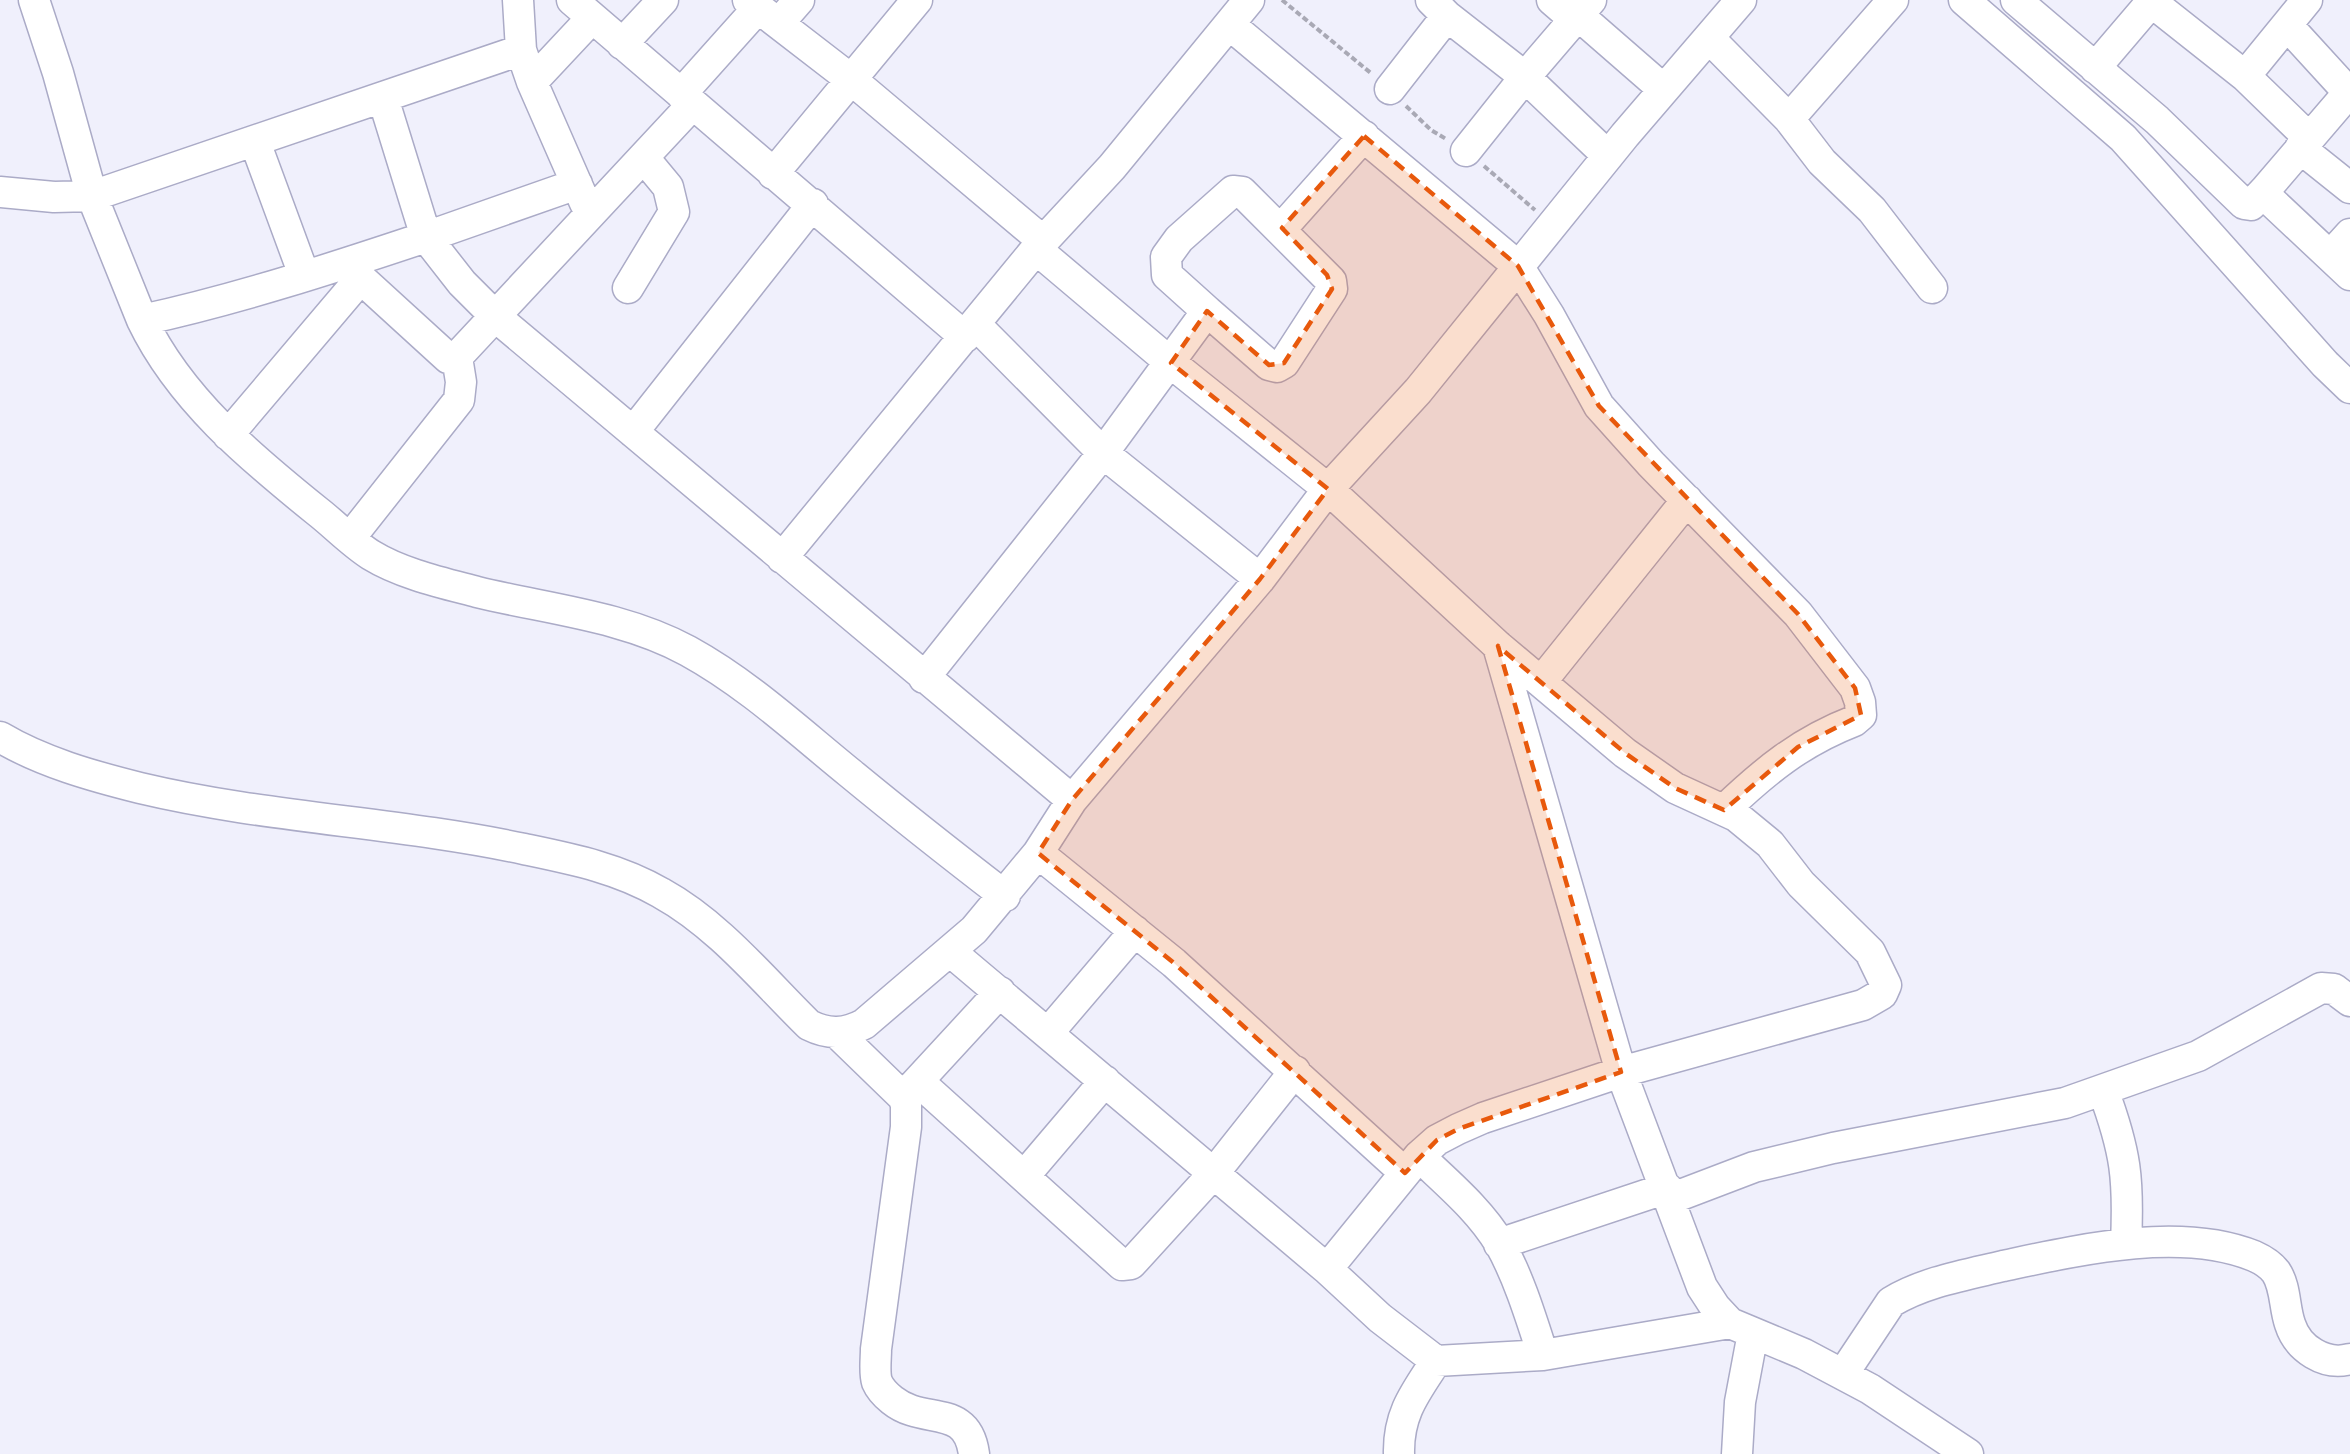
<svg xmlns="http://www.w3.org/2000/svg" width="2350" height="1454" font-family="'PT Sans Narrow',sans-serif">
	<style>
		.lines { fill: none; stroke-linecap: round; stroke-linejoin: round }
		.minor-casing { stroke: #ababc7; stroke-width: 33 }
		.path { stroke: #a9a9b5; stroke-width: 4; stroke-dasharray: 6 3; stroke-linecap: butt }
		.minor { stroke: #fff; stroke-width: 30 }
		.marked { fill: #e8590c; fill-opacity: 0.2; stroke: #e8590c; stroke-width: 4.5; stroke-dasharray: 12 8; stroke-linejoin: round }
	</style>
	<rect width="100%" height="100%" fill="#f0f0fc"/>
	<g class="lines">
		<g class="minor-casing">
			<path id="minor" d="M34,0L58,73L92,196L521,50
				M518,0L521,50L532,82L585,203
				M572,0L965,337
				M748,0L853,81L1043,241
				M1431,0L1447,16L1525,77L1608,156
				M1552,0L1574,19
				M1964,0L2123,138L2325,364L2350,388
				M2016,0L2157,120L2244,204L2251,205L2266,189
				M2149,0L2245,76L2309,138
				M1578,15L1663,89
				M779,23L799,0
				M1230,25L1518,266L1549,315L1599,406L1651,464L1798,614L1855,688L1860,702L1861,715L1854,721C1800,742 1765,771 1724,810
				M2287,25L2350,94
				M1710,39L1789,119L1822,162L1872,210L1932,288
				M622,44L663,0
				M2095,68L2153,0
				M2245,76L2307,0
				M532,82L591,19
				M1390,89L1447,16
				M2350,91L2266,189L2269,199L2350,275
				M681,94L757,9
				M383,98L426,237L577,184
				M1789,119L1893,0
				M255,142L304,275
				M2300,148L2350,188
				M1466,151L1525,77L1591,0
				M773,174L917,0
				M0,192L54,197L92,196L142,320C238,299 333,268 426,237L462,283L496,317L1072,800L1260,579L1328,489L1418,391L1625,135L1741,0
				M1282,228L1364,136
				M2330,256L2350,234
				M345,264L448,358L457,357L692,105
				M628,288L674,212L668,187L644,158
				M142,320C180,399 250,457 317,511C335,525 352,543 371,555C402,574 443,583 477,592C547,609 624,616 688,651C748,684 797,730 850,773C901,815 953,856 1005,896
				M975,324L1103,453L1260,579
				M633,432L813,204
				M228,435L361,278
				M350,538L459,400L461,382L457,357
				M782,558L1036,249L1112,167L1249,0
				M1498,646L1621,1072L1702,1287L1715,1307L1730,1323L1804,1354L1870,1389L1968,1454
				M924,678L1103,453L1207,311L1269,365L1277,367L1284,363L1332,289L1331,281L1242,192L1233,191L1179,239L1166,257L1167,275L1207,311
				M1541,682L1687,500
				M0,737C42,762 92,776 140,788C266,818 397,822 524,849C572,859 618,868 661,893C719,925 763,980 809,1025C829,1035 845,1034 864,1024L974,930L1038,853L1072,800
				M1038,853L1174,963L1405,1173
				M951,952L1327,1269L1419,1156L1437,1140L1458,1129L1483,1118L1621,1072L1863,1005L1882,994L1886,985L1870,952L1801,884L1770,844L1736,816L1675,788L1625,753L1498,646L1328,489L1171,363L1036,249
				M837,1033L903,1097L906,1104V1127L876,1349C876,1359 874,1373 877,1382C880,1389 887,1396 892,1400C924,1426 967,1402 974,1454
				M1048,1033L1135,931
				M919,1082L1122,1265L1131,1264L1214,1173L1295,1071
				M2103,1090C2126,1152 2129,1179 2126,1244
				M905,1095L1000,992
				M1419,1156C1447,1183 1480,1210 1500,1244C1519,1278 1531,1318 1543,1355
				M1025,1175L1105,1081
				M1670,1199L1754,1167L1833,1148L2065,1103L2198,1056L2321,988L2334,989L2350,1001
				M1499,1244L1667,1188
				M1327,1269L1380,1318L1436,1361L1543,1355L1730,1323
				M1843,1374L1891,1302C1924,1282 1965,1275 2003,1266C2078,1250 2180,1226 2254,1256C2263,1260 2270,1264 2276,1272C2286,1287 2284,1307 2290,1324C2298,1349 2325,1366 2350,1359
				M1399,1454C1398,1414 1415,1393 1436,1361
				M1737,1454L1740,1402L1753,1333"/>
		</g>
		<path class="path" d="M1282,0L1372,74
			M1406,106L1431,130L1446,139
			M1484,166L1535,210"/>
		<use href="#minor" class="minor"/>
	</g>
	<path class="marked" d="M1364,136L1518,266L1599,406L1798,614L1855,688L1861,715L1798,747L1724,810L1675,788L1625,753L1498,646L1621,1072L1458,1129L1437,1140L1405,1173L1174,963L1038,853L1072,800L1260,579L1328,489L1171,363L1207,311L1269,365L1284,363L1332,289L1327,275L1282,228Z"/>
</svg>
